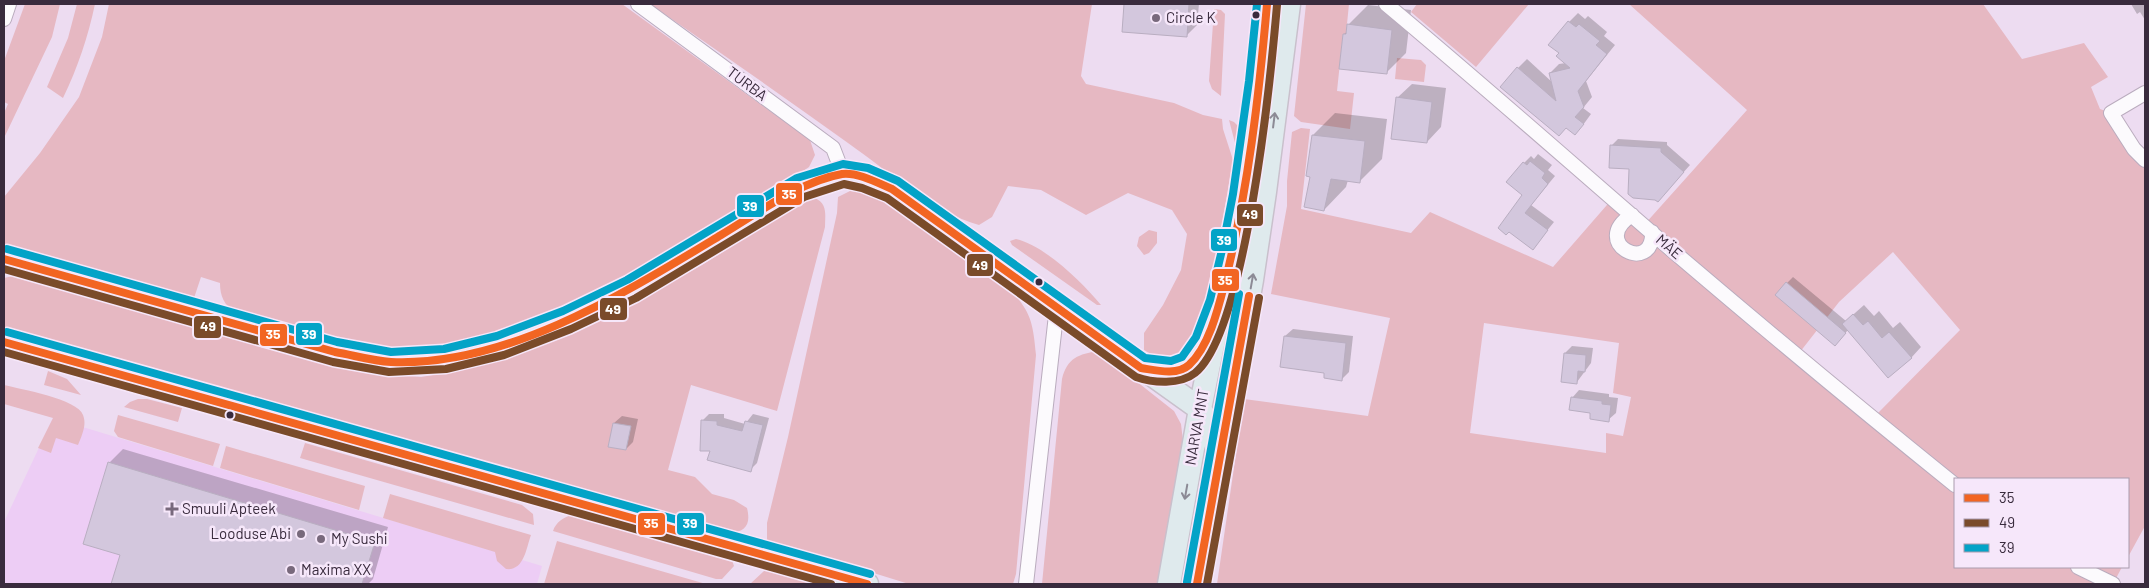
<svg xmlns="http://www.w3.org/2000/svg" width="2149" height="588" font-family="Barlow,sans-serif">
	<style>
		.built { fill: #edcdf5 }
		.green { fill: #e6b8c2; fill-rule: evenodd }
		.shadow { fill: #0003 }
		.building { fill: #d3c7dd; stroke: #b9aec1 }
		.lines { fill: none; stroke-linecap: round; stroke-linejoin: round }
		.street-casing { stroke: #baacbe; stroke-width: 16 }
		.primary-casing { stroke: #c9c0cc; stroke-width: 25 }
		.street { stroke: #fcfafd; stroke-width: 14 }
		.primary { stroke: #dfeaed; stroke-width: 22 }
		.bus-1-casing { stroke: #f6e7fa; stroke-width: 11 }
		.bus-2-casing { stroke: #f6e7fa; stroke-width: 11 }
		.bus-3-casing { stroke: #f6e7fa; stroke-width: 11 }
		.bus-1 { stroke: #f26522; stroke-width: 8 }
		.bus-2 { stroke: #7a4b2a; stroke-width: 8 }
		.bus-3 { stroke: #03a3c7; stroke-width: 8 }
		.oneway { stroke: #8c8a95 }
		.bus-dot { fill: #392b3d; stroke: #f6e7fa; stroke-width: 2 }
		.poi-dot { fill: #78697c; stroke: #f6e7fa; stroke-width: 2 }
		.labels { text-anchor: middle; stroke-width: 5; stroke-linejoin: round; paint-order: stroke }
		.poi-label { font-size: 15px; fill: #392b3d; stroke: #f6e7fa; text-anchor: start }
		.street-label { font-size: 15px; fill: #392b3d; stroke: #f6e7fa }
		.line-badge { stroke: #f6e7fa; stroke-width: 2 }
		.badge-label { font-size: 14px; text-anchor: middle; font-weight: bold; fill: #fff }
	</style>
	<rect width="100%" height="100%" fill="#eddcf1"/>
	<path class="built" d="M53,418L542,566L537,584H4V522Z"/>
	<path class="green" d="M25,4H60L52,37L4,138V113L8,104L4,102V61Z
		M77,4H95C88,37 78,67 63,98L47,87L68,38Z
		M109,4H622L810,140L815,155L809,167C759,200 709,236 657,265C613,290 565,307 518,324C482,337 444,350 405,349C349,348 289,327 235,312C224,305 220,296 220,283L201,277L193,301L4,247V197L40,153L79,97L102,37Z
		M650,4H1092L1081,76L1086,84L1174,103L1203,115L1222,119L1223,129L1233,160L1218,247L1203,314L1191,345L1182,357L1174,361L1161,360L1144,350V333L1163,305L1181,270L1187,234L1172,210L1128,193L1086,215L1041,190L1008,186L992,217L979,225C933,212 888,171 848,143C783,96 716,50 650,4Z
		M1306,4H1349L1346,34H1343L1337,91L1354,93L1350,129L1301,122L1294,116Z
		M1417,4H1529L1476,67L1411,12Z
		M1629,4H1983L2022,59L2084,43L2108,77L2091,87L2100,109L2111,113L2145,160V526L2128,557V479H1955V567H2122L2113,584H1217L1244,399L1368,416L1390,318L1271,294L1287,206V181L1292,132L1301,128L1310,129L1301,209L1411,233L1430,212L1553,267L1613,198L1644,225L1747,110ZM1893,252L1960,330L1878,413L1800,352L1839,302ZM1484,323L1619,343L1613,393L1631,397L1623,436L1606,433V453L1470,433Z
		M1214,9L1221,10L1225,14L1221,96L1212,89L1209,81Z
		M1397,58L1421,60L1426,65L1424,82L1395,79Z
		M1229,120L1234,122L1239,127V158Z
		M850,191L866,193L893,202L1009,288C1031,312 1033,322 1036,355L1016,574L1013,584H909L767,540V523L788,437L837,213L838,197Z
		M815,198C828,204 825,215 825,227L777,411L691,385L668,470L695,477L712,494L734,500L747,508C751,524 746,532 730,533L4,327V278L13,276H24L308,360L366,373L421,377L463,370L494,361L598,322L702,265L803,202ZM613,423L631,426L626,450L609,447Z
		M1149,230L1157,232V243L1149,253L1144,255L1137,246L1139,237Z
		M1016,239C1044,245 1083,283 1101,305H1097L1012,245L1010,241Z
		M1098,351L1174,411L1181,424L1183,441L1158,584H1042L1062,379C1067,358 1079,354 1098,351Z
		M48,371L67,379L81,395L44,385Z
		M4,385C20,389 78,399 83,415C87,425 82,435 78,445L56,438L51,453L38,448L53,418L4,404Z
		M138,399H147L182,408L178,422L124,407L130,402Z
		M118,415L220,444L213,466L118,437L114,431Z
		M305,443L522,505L533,514L534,525L300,458Z
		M226,446L365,486L359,510L220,468Z
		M390,494L531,535C526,549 524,571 506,569L497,561L495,552L383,518Z
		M571,515H582L681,547L732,560L734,566L722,579H716L553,531C556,522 563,518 571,515Z
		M557,541L706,584H544Z
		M764,571L777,572L820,584H750Z"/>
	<path class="shadow" d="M1126,4H1199L1197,25L1186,36L1123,31Z
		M2131,4H2145V20L2140,12L2137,14Z
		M1368,5L1411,10L1406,53L1386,73L1344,34L1347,32L1348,25Z
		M1578,13L1585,19L1588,16L1607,32L1604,36L1615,45L1586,81L1592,97L1583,108L1591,114L1583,125L1518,68L1527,59L1552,82L1550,73L1559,64L1566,63L1560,53L1569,22Z
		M1412,84L1446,88L1441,127L1427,142L1397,98Z
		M1335,113L1387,119L1382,159L1359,182L1348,180L1346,187L1324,210L1312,176L1313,135Z
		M1618,139L1667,142V145L1690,165L1658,201L1611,146Z
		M1538,154L1552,165L1548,170L1555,176L1531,205L1554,222L1533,248L1509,230L1523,195L1524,163L1531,156L1534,159Z
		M1793,277L1846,321L1864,305L1874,316L1879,311L1893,328L1900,322L1921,347L1911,358L1848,330L1841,338L1787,283Z
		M1293,329L1353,336L1349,372L1342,379L1326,372L1281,366L1285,336Z
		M1572,346L1593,348L1591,363L1577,382L1565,353Z
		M1579,390L1609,394V397L1618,398L1616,413L1608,420L1592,412L1572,398Z
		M709,414H724V418L745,424L753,414L769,418L757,463L750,470L711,450L702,421Z
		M622,416L638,419L633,442L626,449L614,423Z
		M123,449L388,527L373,579L368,584H112L121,554L109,463Z"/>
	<path class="building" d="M1124,4H1189L1187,37L1122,32Z
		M1568,21L1576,27L1579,24L1600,41L1596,45L1607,54L1578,91L1584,107L1575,117L1584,124L1575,135L1566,128L1559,136L1500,87L1517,67L1556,101L1549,73L1570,68L1556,56L1559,53L1548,45Z
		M1347,24L1392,30L1387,74L1339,69L1343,34H1346Z
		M1396,97L1432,102L1427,143L1391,139Z
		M1312,135L1365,141L1360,183L1331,179L1324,211L1304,207L1310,177L1306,176Z
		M1610,145L1661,148V152L1684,172L1658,202L1655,200L1633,198L1628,194L1629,169L1609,168Z
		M1530,161L1545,173L1542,178L1548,184L1525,213L1548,230L1533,250L1509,232L1506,235L1498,228L1522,195L1506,182L1523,162L1527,165Z
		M1786,282L1846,333L1835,346L1775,295Z
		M1853,314L1863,325L1868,321L1882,338L1889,332L1912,358L1888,378L1842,324Z
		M1284,336L1346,343L1342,381L1324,378V373L1280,367Z
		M1564,353L1586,355L1585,372L1578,371L1577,384L1561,382Z
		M1571,397L1602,401V404L1611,405L1609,422L1590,419V413L1569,410Z
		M701,420L717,421V425L742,431L745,421L763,425L751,472L707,460L710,451H700Z
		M613,423L631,426L626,450L608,447Z
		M108,462L375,542L362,584H111L120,555L83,544Z"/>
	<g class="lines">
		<g class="street-casing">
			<path id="street" d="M638,4L833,148L843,174
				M1386,4C1481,83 1573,165 1667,246C1762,327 1858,407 1955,485
				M4,19L9,4
				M2145,93L2111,113L2134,149L2145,160
				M1632,215C1588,243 1654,276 1652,232
				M2078,567L2113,584
				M1026,584L1057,306"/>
		</g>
		<g class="primary-casing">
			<path id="primary" d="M4,259L335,352L390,362L445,359L500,346L567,320L632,289L800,188L843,174L865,178L892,189L1200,409C1214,430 1216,441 1218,466
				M4,342L867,584
				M1145,368C1153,369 1163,372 1172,372C1192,372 1201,350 1207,334
				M1169,584L1200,409L1242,201L1267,4
				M1197,584L1252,280L1265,192L1289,4"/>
		</g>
		<use href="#street" class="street"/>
		<use href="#primary" class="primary"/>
		<g class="bus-1-casing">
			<path id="bus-1" d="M4,259L335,352C353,355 372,361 391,362C507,367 625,293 721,235C756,214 801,181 842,174C858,172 878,183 892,189L1141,368C1155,370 1177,376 1189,365C1210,346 1219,305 1226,278C1248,189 1259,96 1267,4
				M4,342L867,584
				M1197,584L1249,296"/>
		</g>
		<g class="bus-2-casing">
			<path id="bus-2" d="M4,269L333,362L389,372L446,369L504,355L571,329L636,298L804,197L844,184L862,188L887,198L1136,377C1153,383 1180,385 1195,373C1246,332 1271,75 1277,5
				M4,352L831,584
				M1207,584L1259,298"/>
		</g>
		<g class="bus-3-casing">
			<path id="bus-3" d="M7,249L337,342L391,352L444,349L497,336L563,311L627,280L797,178L843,164L868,168L898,181L1145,358L1171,361L1182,357L1196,337L1210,300L1222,250L1233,194L1249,81L1257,4
				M7,332L870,574
				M1187,582L1239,294"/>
		</g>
		<use href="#bus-1" class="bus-1"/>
		<use href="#bus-2" class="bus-2"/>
		<use href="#bus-3" class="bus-3"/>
	</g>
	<defs><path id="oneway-shaft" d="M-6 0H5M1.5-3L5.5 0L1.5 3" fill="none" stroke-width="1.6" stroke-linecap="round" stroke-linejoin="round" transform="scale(1.25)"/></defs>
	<g class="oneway">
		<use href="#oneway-shaft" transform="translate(1274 120) rotate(-83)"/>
		<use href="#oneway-shaft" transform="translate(1252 281) rotate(-80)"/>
		<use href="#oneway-shaft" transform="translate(1186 492) rotate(100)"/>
	</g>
	<g class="bus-dot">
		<circle cx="1256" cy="15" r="4.5"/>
		<circle cx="1039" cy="282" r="4.5"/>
		<circle cx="230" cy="415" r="4.5"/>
	</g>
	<g class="poi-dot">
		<circle cx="1156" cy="18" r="5"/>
		<path d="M169.5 501.5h5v5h5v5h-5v5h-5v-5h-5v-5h5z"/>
		<circle cx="301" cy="534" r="5"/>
		<circle cx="321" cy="539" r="5"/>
		<circle cx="291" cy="570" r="5"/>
	</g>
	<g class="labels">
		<g class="poi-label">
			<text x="1166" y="23">Circle K</text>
			<text x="182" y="514">Smuuli Apteek</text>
			<text x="291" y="539" text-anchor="end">Looduse Abi</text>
			<text x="331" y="544">My Sushi</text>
			<text x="301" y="575">Maxima XX</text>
		</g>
		<g class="street-label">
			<text transform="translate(747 84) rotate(37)" y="5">TURBA</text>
			<text transform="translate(1669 247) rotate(41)" y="5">MÄE</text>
			<text transform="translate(1197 427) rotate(-80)" y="5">NARVA MNT</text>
		</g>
	</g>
	<g class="line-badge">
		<rect x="775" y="182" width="28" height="24" rx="5" fill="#f26522"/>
		<rect x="736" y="194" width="29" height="24" rx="5" fill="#03a3c7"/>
		<rect x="1236" y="203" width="28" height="24" rx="5" fill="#7a4b2a"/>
		<rect x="1210" y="228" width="28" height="24" rx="5" fill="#03a3c7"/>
		<rect x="966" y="253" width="28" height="24" rx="5" fill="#7a4b2a"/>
		<rect x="1211" y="268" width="29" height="24" rx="5" fill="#f26522"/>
		<rect x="599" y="297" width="29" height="24" rx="5" fill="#7a4b2a"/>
		<rect x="193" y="315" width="29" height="24" rx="5" fill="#7a4b2a"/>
		<rect x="295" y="322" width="28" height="24" rx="5" fill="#03a3c7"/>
		<rect x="259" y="323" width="29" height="24" rx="5" fill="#f26522"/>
		<rect x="637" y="512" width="29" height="24" rx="5" fill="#f26522"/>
		<rect x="676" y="512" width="29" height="24" rx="5" fill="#03a3c7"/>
	</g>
	<g class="badge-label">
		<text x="789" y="199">35</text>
		<text x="750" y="211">39</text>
		<text x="1250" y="219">49</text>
		<text x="1224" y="245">39</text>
		<text x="980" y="270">49</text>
		<text x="1225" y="285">35</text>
		<text x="613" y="314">49</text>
		<text x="208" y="331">49</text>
		<text x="309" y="339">39</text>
		<text x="273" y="339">35</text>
		<text x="651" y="528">35</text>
		<text x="690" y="528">39</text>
	</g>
	<rect width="2149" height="588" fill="none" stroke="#392b3d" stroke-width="10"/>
	<rect x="1954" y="478" width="175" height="90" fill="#f6e7fa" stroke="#aa9cae"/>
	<rect x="1964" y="494" width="25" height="8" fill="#f26522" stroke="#aa9cae"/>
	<text x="1999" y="503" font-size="15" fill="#392b3d">35</text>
	<rect x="1964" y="519" width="25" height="8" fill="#7a4b2a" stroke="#aa9cae"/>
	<text x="1999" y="528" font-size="15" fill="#392b3d">49</text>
	<rect x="1964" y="544" width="25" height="8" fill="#03a3c7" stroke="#aa9cae"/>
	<text x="1999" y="553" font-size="15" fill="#392b3d">39</text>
</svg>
